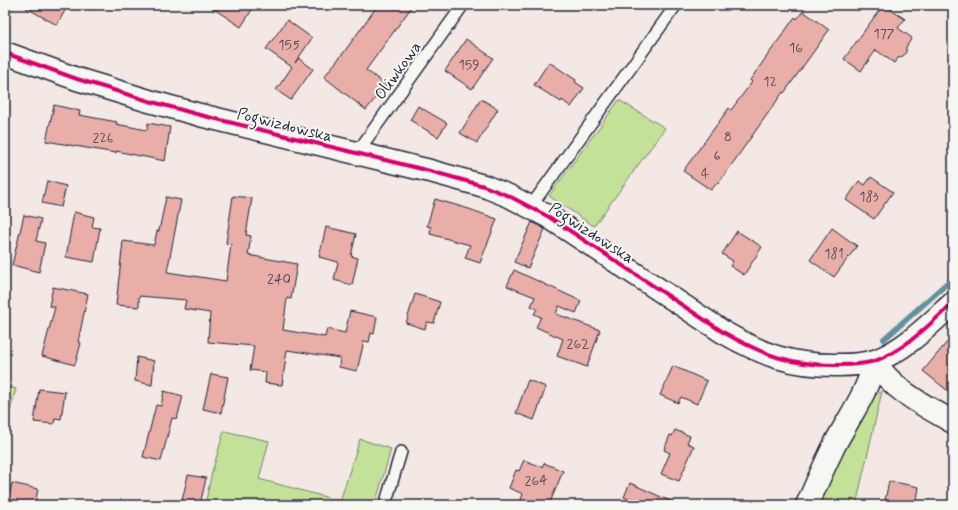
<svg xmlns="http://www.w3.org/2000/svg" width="958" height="510" font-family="Mynerve,sans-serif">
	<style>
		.built { fill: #f0d7d1 }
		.green { fill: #c4e199; stroke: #73826a }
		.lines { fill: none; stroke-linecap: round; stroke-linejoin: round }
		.stream { stroke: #6292a0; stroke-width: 6 }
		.building { fill: #e9aea8; stroke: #22223b }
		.service-casing { stroke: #22223b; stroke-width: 14 }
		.minor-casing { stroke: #22223b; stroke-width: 25 }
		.service { stroke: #f6f6f2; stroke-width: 11 }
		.minor { stroke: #f6f6f2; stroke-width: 22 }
		.cycleway-casing { stroke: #f6f6f2; stroke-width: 6 }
		.cycleway { stroke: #d6006c; stroke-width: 4 }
		.labels { text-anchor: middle; stroke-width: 4; stroke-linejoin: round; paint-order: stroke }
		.number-label { font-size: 14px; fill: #544556 }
		.street-label { font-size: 16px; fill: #22223b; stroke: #f6f6f2 }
	</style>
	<rect width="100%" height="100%" fill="#f3e8e3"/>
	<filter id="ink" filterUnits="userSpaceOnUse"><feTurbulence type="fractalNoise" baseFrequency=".025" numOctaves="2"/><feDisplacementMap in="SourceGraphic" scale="8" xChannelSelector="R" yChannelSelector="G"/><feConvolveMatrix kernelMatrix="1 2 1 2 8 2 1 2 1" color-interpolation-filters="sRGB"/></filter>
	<g filter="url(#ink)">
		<path class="built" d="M5,5H17L5,22Z"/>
		<path class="green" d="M619,100L665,128L594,226L549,196Z
			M5,386L16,389L5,429Z
			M882,391L856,505H817L869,399Z
			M224,431L269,441L259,479L340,501L360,439L391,449L375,505L256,504L205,505L212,472Z"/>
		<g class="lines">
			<path class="stream" d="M884,339L953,278"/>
		</g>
		<path class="building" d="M21,5H68L57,25Z
			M208,5H255L241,27Z
			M378,5H413L366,70L386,85L366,110L324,77L344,52Z
			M883,5L905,19L898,28L912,38L906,47V52L902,57L898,58L894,63L876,50L861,71L844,59Z
			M803,11L829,30L784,93L783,92L718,184L717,183L711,190L683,171L729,108L731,110L752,82L750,80L795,17L797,19Z
			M287,20L312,38L295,63L298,58L313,69L291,100L276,90L292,67L266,49Z
			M466,39L493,58L472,89L445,71Z
			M549,62L576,80L575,82L584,88L571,107L562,100L561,102L534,85Z
			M481,99L498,109L477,143L460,133Z
			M54,105L80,111L79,115L117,122L116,124L147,130L148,123L170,127L165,161L116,151V153L46,141Z
			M418,106L447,123L438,137L410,120Z
			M871,177L893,192L874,219L846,200L859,181L865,185Z
			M47,181L66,186L61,207L42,203Z
			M233,196L252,198L246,235L251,236L248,255L297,264L291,299L287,298L283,330L325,337L327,329L345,333L350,311L377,317L374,334L371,333L369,342L364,341L357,371L339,367L340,358L287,350L282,385L265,383L266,372L250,370L254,346L208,342L210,313L184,309L186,300L139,296V307L116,305L123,241L154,245L157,231H159L166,197L181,200L167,272L226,281L231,244L226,243Z
			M435,199L469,209L497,219L480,263L465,258L470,245L430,234L431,227L427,226Z
			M74,212L94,217L92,227L100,228L94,262L66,257Z
			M24,215L41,219L36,241L45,243L39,272L12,265Z
			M532,222L545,229L528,268L514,262Z
			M326,227L356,234L351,256L358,258L352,285L334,280L338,262L319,257Z
			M832,228L857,246L834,277L810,260Z
			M737,231L762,247L744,275L730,266L733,261L722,254Z
			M514,270L581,301L576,313L559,306L556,314L600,330L587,367L557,356L563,339L536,327L541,317L534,314L537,309L531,306L535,297L507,286Z
			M53,287L88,294L78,342L81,343L75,365L42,356L55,307L49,306Z
			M415,294L440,302L434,323L427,322L425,329L406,323Z
			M953,335V395L923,371Z
			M137,357L154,361L152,385L135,381Z
			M673,366L707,381L697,404L681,397L678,403L660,395Z
			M211,374L228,377L221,413L203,409Z
			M528,380L546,387L534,420L516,413Z
			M39,389L65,392L61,419L55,418L54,424L34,422Z
			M164,391L183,396L177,419L172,418L161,461L143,457L156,405L161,406Z
			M675,430L690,436L687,443L694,446L679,481L661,474L670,453L664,450L670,435L672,436Z
			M524,460L542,467L544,463L563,471L549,505H519L523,494L509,488L516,470L519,471Z
			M188,475L206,478L200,505H181Z
			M889,481L919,487L916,505H884Z
			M12,483L38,489L35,505H7Z
			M630,483L679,505H642L624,497Z"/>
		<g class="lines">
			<g class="service-casing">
				<path id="service" d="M356,154L463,5
					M531,206L676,5
					M385,505L401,452"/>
			</g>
			<g class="minor-casing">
				<path id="minor" d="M5,53L77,79L149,101L200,115L430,171L484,186L509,196L549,217L723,332C763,355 792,366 839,365C850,365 864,364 875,361C905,350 930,324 953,303
					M874,361C895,392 922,404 953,422
					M807,505C816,485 825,464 835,444C849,417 869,391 874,361"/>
			</g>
			<use href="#service" class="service"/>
			<use href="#minor" class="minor"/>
			<g class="cycleway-casing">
				<path id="cycleway" d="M5,53L77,79L149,101L200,115L430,171L484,186L509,196L549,217L723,332C763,355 792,366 839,365C850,365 864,364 875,361C905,350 930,324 953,303"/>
			</g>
			<use href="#cycleway" class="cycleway"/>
		</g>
	</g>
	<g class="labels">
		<g class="number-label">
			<text x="884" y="38">177</text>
			<text x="289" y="49">155</text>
			<text x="796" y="52">16</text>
			<text x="469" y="69">159</text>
			<text x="770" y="86">12</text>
			<text x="728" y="141">8</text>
			<text x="103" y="142">226</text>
			<text x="717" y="160">6</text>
			<text x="705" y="178">4</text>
			<text x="869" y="201">183</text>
			<text x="834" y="258">181</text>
			<text x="279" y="283">240</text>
			<text x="578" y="348">262</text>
			<text x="536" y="485">264</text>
		</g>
		<g class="street-label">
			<text transform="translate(397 70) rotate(-54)" y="6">Oliwkowa</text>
			<text transform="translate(285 124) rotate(14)" y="6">Pogwizdowska</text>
			<text transform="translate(592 232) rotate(33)" y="6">Pogwizdowska</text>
		</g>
	</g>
	<rect width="958" height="510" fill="none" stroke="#f6f6f2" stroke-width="20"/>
	<rect x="10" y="10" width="938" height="490" fill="none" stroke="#22223b" stroke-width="1.5" filter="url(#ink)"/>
</svg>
